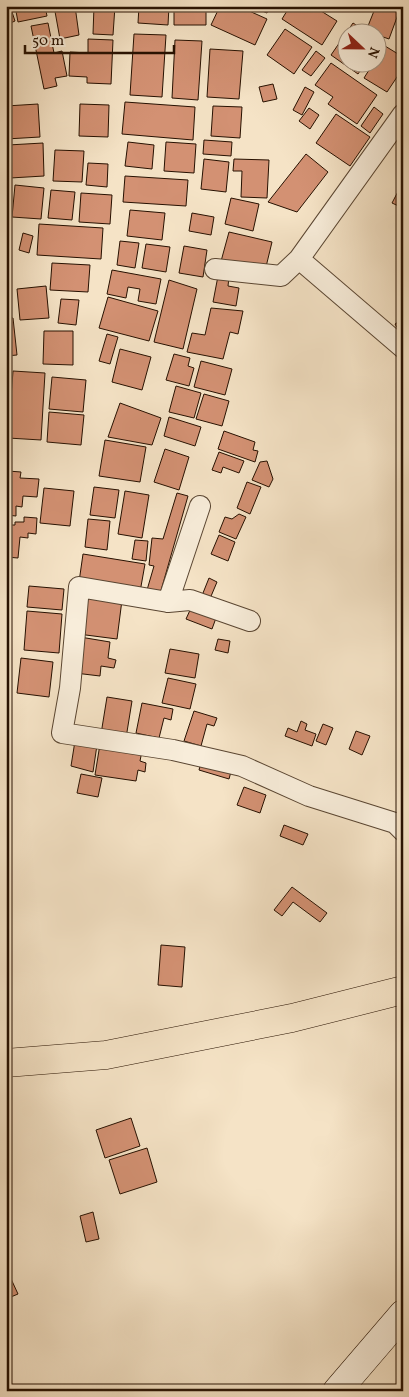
<svg xmlns="http://www.w3.org/2000/svg" width="409" height="1397" font-family="Vollkorn,serif">
	<style>
		.building { fill: #d39173; stroke: #271101 }
		.lines { fill: none; stroke-linecap: round; stroke-linejoin: round }
		.street-casing { stroke: #5a4632; stroke-width: 22 }
		.secondary-casing { stroke: #271101; stroke-width: 29 }
		.primary-casing { stroke: #271101; stroke-width: 29 }
		.street { stroke: #f8edda; stroke-width: 20 }
		.secondary { stroke: #f8edda; stroke-width: 28 }
		.primary { stroke: #f5e3c6; stroke-width: 28 }
	</style>
	<rect width="100%" height="100%" fill="#f5e3c6"/>
	<filter id="stains"><feTurbulence type="fractalNoise" baseFrequency=".004" numOctaves="4"/><feColorMatrix values="0 0 0 0 .2 0 0 0 0 .09 0 0 0 0 .02 0 0 0 .5 -.17"/></filter>
	<radialGradient id="worn" r=".72"><stop offset=".6" stop-color="#630" stop-opacity="0"/><stop offset="1" stop-color="#630" stop-opacity=".3"/></radialGradient>
	<path class="building" d="M6,6H10L15,21L6,25Z
		M15,6H45L47,16L18,22Z
		M54,6H75L79,35L60,39Z
		M94,6H115L113,35L93,34Z
		M139,6H169L168,25L138,23Z
		M174,6H206V25H174Z
		M220,6H238L267,19L255,45L211,25Z
		M250,6H270L267,13Z
		M290,6H313L337,21L322,45L282,19Z
		M376,6H393L400,9L389,39L366,31Z
		M48,23L54,53L62,51L67,76L55,78L57,86L44,89L31,26Z
		M353,23L367,32H346V62H366L358,74L331,55Z
		M285,29L312,47L294,74L267,55Z
		M134,34L166,35L162,97L130,95Z
		M88,39L113,40L111,84L87,83V77L69,76L70,52L88,53Z
		M175,40L202,41L198,100L172,98Z
		M385,46L403,57V68L387,92L364,78L374,62H376Z
		M210,49L243,51L239,99L207,97Z
		M316,51L325,58L311,76L302,70Z
		M331,63L377,95L357,124L328,104L333,97L315,85Z
		M273,84L277,99L263,102L259,87Z
		M305,87L314,92L302,115L293,110Z
		M125,102L195,107L193,140L122,134Z
		M38,104L40,137L6,139V106Z
		M80,104L109,105L108,137L79,136Z
		M213,106L242,107L240,138L211,136Z
		M374,107L383,114L370,133L361,126Z
		M309,108L319,115L310,129L299,121Z
		M336,114L370,137L350,166L316,143Z
		M204,140L232,142L231,156L203,154Z
		M128,142L154,145L152,169L125,166Z
		M166,142L196,144L194,173L164,171Z
		M43,143L44,176L10,178L8,145Z
		M55,150L84,151L82,182L53,181Z
		M306,154L328,172L297,212L268,202Z
		M204,159L229,162L226,192L201,189Z
		M234,159L269,160L267,198L241,197L242,171H233Z
		M88,163L108,164L107,187L86,185Z
		M125,176L188,180L186,206L123,202Z
		M403,182V208L392,203Z
		M15,185L44,188L41,219L12,217Z
		M51,190L75,192L72,220L48,218Z
		M81,193L112,195L110,224L79,222Z
		M231,198L259,204L253,231L225,224Z
		M130,210L165,213L162,240L127,236Z
		M192,213L214,217L211,235L189,231Z
		M39,224L103,228L101,259L37,255Z
		M229,232L272,242L265,271L220,265Z
		M23,233L33,236L29,253L19,250Z
		M120,241L139,243L135,268L117,265Z
		M146,244L170,247L166,272L142,268Z
		M184,246L207,250L203,277L179,273Z
		M52,263L90,265L88,292L50,290Z
		M112,270L161,279L156,304L138,301L140,289L128,287L126,298L107,294Z
		M218,276L229,277L228,286L239,288L236,306L213,302Z
		M169,280L197,289L183,349L154,342Z
		M46,286L49,318L20,320L17,289Z
		M108,297L158,311L149,341L99,328Z
		M61,299L79,300L76,325L58,323Z
		M211,308L243,311L238,334L230,332L223,359L187,352L192,333L205,335Z
		M6,318H13L17,355L6,356Z
		M403,319V333L401,334L395,324Z
		M44,331H73V365L43,364Z
		M107,334L118,337L110,364L99,361Z
		M120,349L151,357L142,390L112,382Z
		M174,354L190,358L188,366L194,368L189,386L166,380Z
		M201,361L232,369L225,395L194,387Z
		M13,371L45,373L41,440L8,438Z
		M52,377L86,380L83,412L49,409Z
		M176,386L201,393L194,418L169,412Z
		M204,394L229,401L222,426L196,419Z
		M120,403L161,418L152,445L108,437Z
		M49,412L84,415L81,445L47,442Z
		M169,417L201,427L195,446L164,436Z
		M224,431L255,442L253,450L258,451L255,462L218,449Z
		M105,440L146,447L140,482L99,476Z
		M165,449L189,457L179,490L154,482Z
		M219,452L244,461L239,473L223,467L221,473L212,470Z
		M267,461L273,479L269,487L252,480L260,462Z
		M8,471L21,472L20,478L39,479L37,497L23,496L22,507L16,506V516L6,515Z
		M247,482L261,487L250,514L237,508Z
		M94,487L119,490L115,518L90,515Z
		M44,488L74,491L70,526L40,523Z
		M125,491L149,495L142,538L118,534Z
		M177,493L188,496L160,594L147,590L154,566L149,565L152,538L163,539Z
		M239,514L246,517L236,539L219,532L225,517L232,519Z
		M24,517L37,518L36,534L28,533V538L20,537L18,558L6,557V525H15V522H24Z
		M88,519L110,521L107,550L85,547Z
		M219,535L235,542L228,561L211,554Z
		M135,540L148,541L146,561L132,559Z
		M83,554L145,564L140,592L79,582Z
		M209,578L217,582L209,601L201,598Z
		M29,586L64,589L62,610L27,607Z
		M83,595L122,600L117,639L78,634Z
		M191,608L216,618L212,629L186,619Z
		M27,611L62,614L59,653L24,650Z
		M80,637L110,642L108,658L116,660L114,668L101,666L100,676L75,673Z
		M218,639L230,641L228,653L215,650Z
		M170,649L199,654L195,678L165,673Z
		M21,658L53,662L49,697L17,693Z
		M168,678L196,684L190,709L162,703Z
		M107,697L132,701L126,738L101,734Z
		M142,703L173,709L171,720L164,718L159,738L136,733Z
		M194,711L217,718L214,726L207,724L201,746L184,741Z
		M301,721L307,724L305,730L316,734L312,746L285,736L288,728L297,732Z
		M323,724L333,728L326,745L316,741Z
		M356,731L370,736L362,755L349,749Z
		M75,741L97,745L93,772L71,766Z
		M100,744L142,751L140,761L146,763L145,772L138,770L136,781L95,775Z
		M202,759L232,768L229,779L199,770Z
		M81,774L102,778L98,797L77,793Z
		M244,787L266,795L260,813L237,805Z
		M284,825L308,834L303,845L280,836Z
		M292,887L327,913L320,922L293,902L282,916L274,910Z
		M6,895H11V905H6Z
		M161,945L185,947L182,987L158,985Z
		M131,1118L140,1146L105,1158L96,1130Z
		M147,1148L157,1182L120,1194L109,1160Z
		M93,1212L99,1239L86,1242L80,1216Z
		M6,1268L18,1294L6,1299Z"/>
	<g class="lines">
		<g class="street-casing">
			<path id="street" d="M299,259L403,348
				M215,269L281,276L299,259L403,114
				M168,602L200,506
				M250,621L190,600L168,602L79,587L70,688L62,733L173,750L242,766L309,796L395,823L403,831"/>
		</g>
		<g class="secondary-casing">
			<path id="secondary" d="M337,1391L403,1314"/>
		</g>
		<g class="primary-casing">
			<path id="primary" d="M6,1063L106,1055L292,1018L403,990"/>
		</g>
		<use href="#street" class="street"/>
		<use href="#secondary" class="secondary"/>
		<use href="#primary" class="primary"/>
	</g>
	<rect width="409" height="1397" fill="none" stroke="#f5e3c6" stroke-width="25"/>
	<rect x="8" y="8" width="394" height="1382" fill="none" stroke="#271101" stroke-width="2.5"/>
	<rect x="12" y="12" width="384" height="1372" fill="none" stroke="#271101"/>
	<g transform="translate(362 48) rotate(112)"><circle r="24" fill="#f8edda" stroke="#a49583"/>
	<path d="M0-4L9 19L0 12L-9 19Z" fill="#8f2418"/>
	<text y="-8" font-size="14" font-weight="bold" text-anchor="middle" fill="#271101">N</text>
	</g>
	<path d="M25 45v8h149v-8" fill="none" stroke="#271101" stroke-width="2.5"/>
	<text x="32" y="45" font-size="15" fill="#271101" stroke="#f8edda" stroke-width="4" paint-order="stroke">50 m</text>
	<rect width="100%" height="100%" filter="url(#stains)"/>
	<rect width="100%" height="100%" fill="url(#worn)"/>
</svg>
